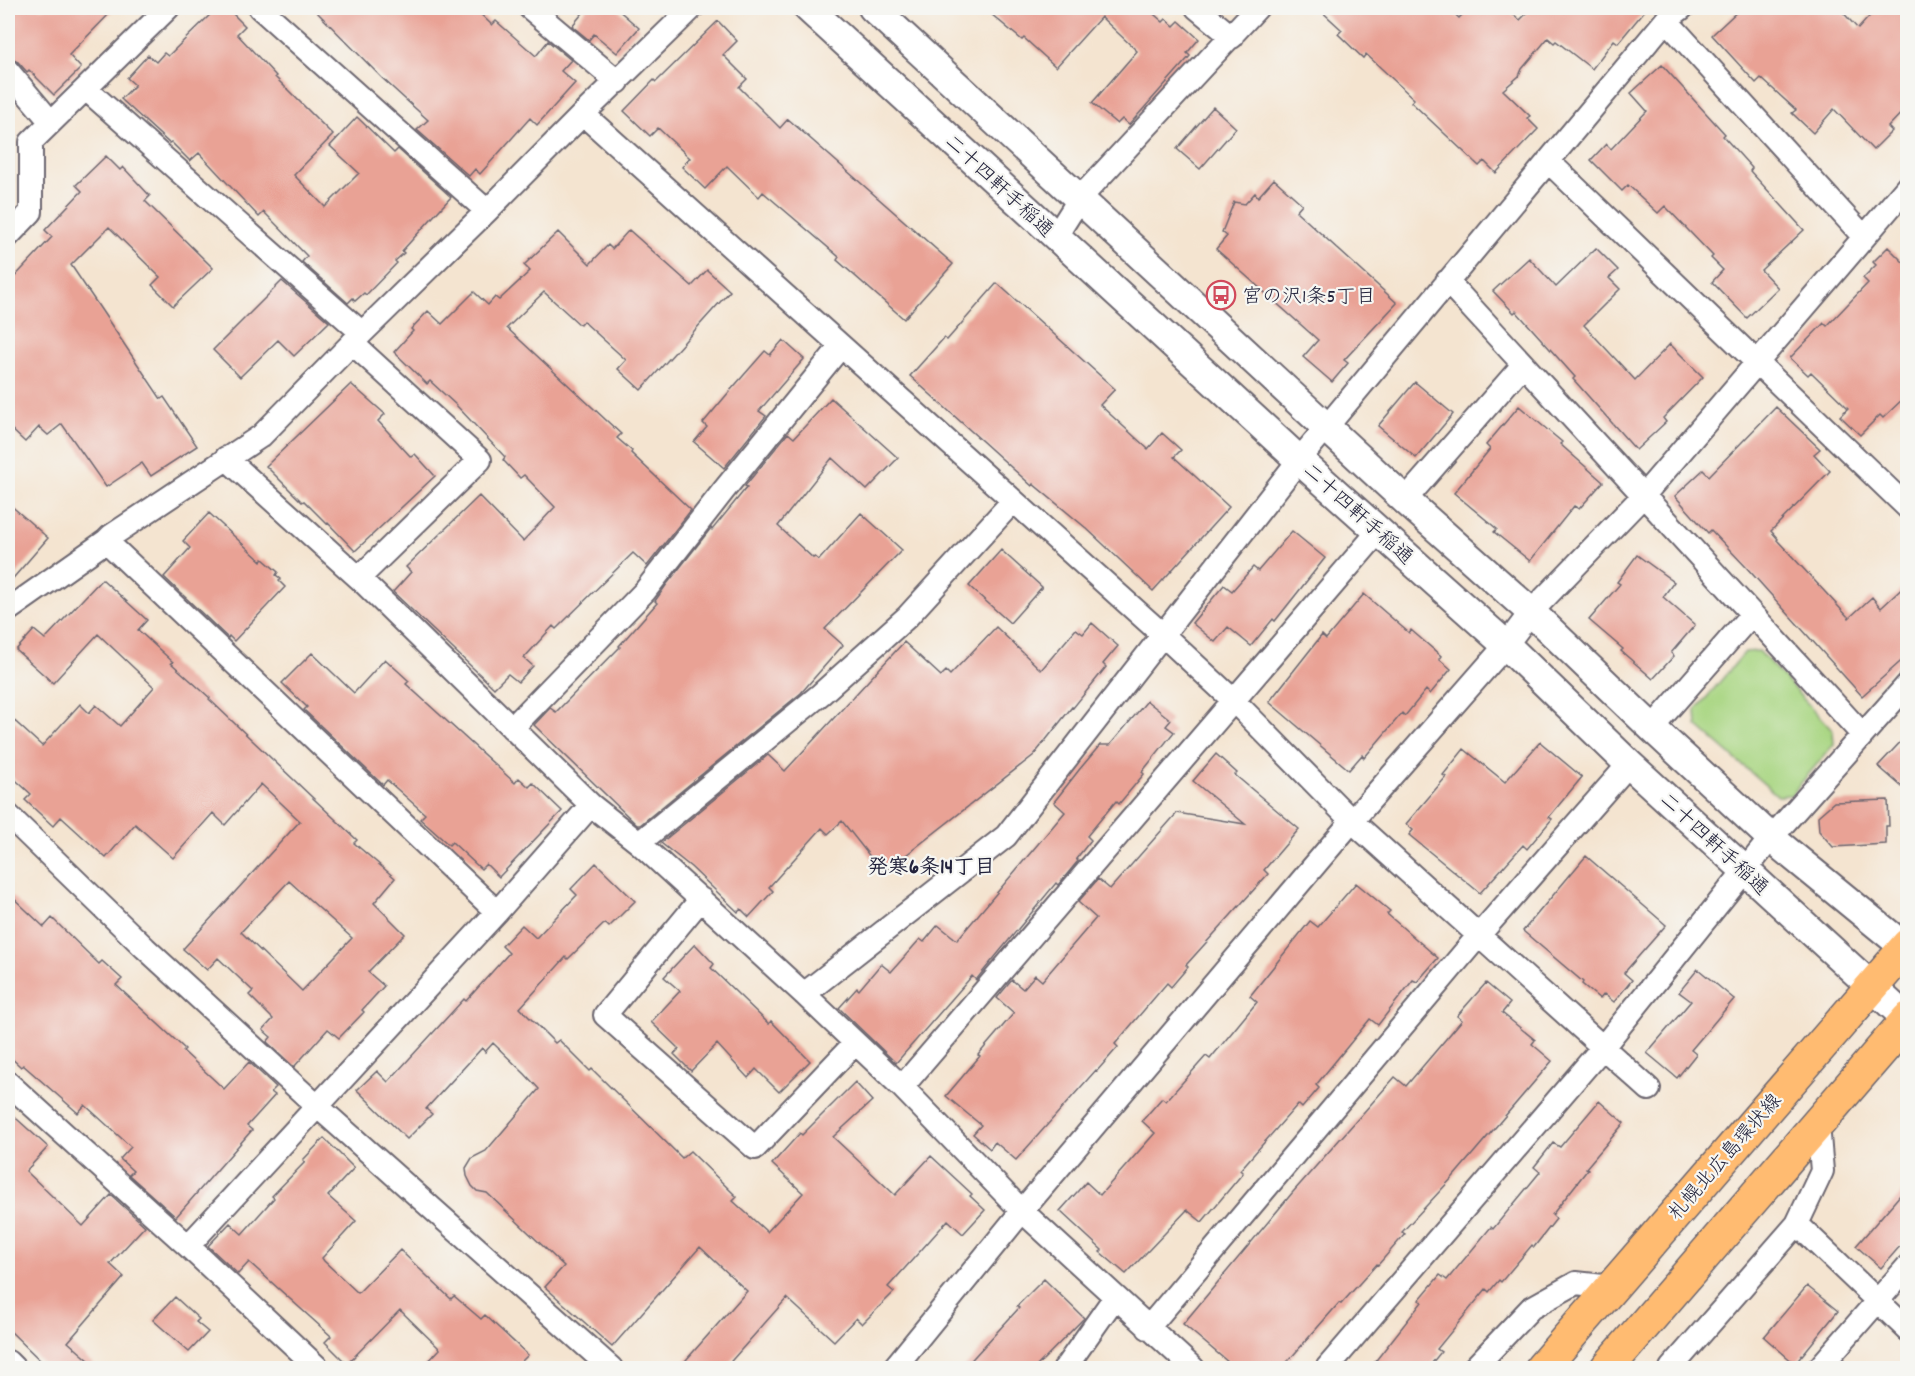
<svg xmlns="http://www.w3.org/2000/svg" width="1915" height="1376" font-family="Dekko,'Klee One',sans-serif">
	<style>
		.green { fill: #a9d682; stroke: #667c5e; stroke-width: 1.5 }
		.building { fill: #e9a295; fill-rule: evenodd }
		.lines { fill: none; stroke-linecap: round; stroke-linejoin: round }
		.minor-casing { stroke: #6c666f; stroke-width: 26 }
		.tertiary-casing { stroke: #6c666f; stroke-width: 32 }
		.primary-casing { stroke: #6c666f; stroke-width: 36 }
		.minor { stroke: #fff; stroke-width: 22 }
		.tertiary { stroke: #fff; stroke-width: 28 }
		.primary { stroke: #ffbb71; stroke-width: 33 }
		.labels { text-anchor: middle; stroke-width: 4.5; stroke-linejoin: round; paint-order: stroke }
		.street-label { font-size: 20px; fill: #22223b; stroke: #f6f6f2 }
		.poi-label { font-size: 20px; fill: #22223b; stroke: #f6f6f2; text-anchor: start }
		.neighbourhood-label { font-size: 21px; font-weight: bold; fill: #22223b; stroke: #f6f6f2 }
	</style>
	<rect width="100%" height="100%" fill="#f6f6f2"/>
	<filter id="ink" filterUnits="userSpaceOnUse"><feTurbulence type="fractalNoise" baseFrequency=".0167" numOctaves="2"/><feDisplacementMap in="SourceGraphic" scale="12" xChannelSelector="R" yChannelSelector="G"/><feConvolveMatrix kernelMatrix="1 2 1 2 8 2 1 2 1" color-interpolation-filters="sRGB"/></filter>
	<filter id="wash" filterUnits="userSpaceOnUse"><feTurbulence type="fractalNoise" baseFrequency=".008" numOctaves="4" result="noise"/><feDisplacementMap in="SourceGraphic" scale="24" xChannelSelector="R" yChannelSelector="G"/><feGaussianBlur stdDeviation="1.35" result="paint"/><feColorMatrix in="noise" values="0 0 0 0 0 0 0 0 0 0 0 0 0 0 0 0 0 1.4 0 .05"/><feComposite in="paint" operator="in"/></filter>
	<g filter="url(#wash)">
		<rect width="100%" height="100%" fill="#f4e4d0"/>
		<path class="green" d="M11,123L13,199L8,208V127Z
			M1759,651L1833,731L1834,744L1791,795L1778,796L1697,726L1696,710L1745,652Z"/>
		<g id="blocks">
			<path class="building" d="M8,8H115L69,55L81,68L54,95L29,70L27,72L18,62L8,58Z
				M217,8H227L245,26L237,34L276,76L275,77L333,135L294,175L325,207L359,173L330,146L357,117L394,153L398,149L451,197L402,251L404,253L395,261L397,263L366,295L364,293L355,301L353,298L348,303L302,262L307,256L264,212L259,217L199,153L190,161L171,142L169,143L121,99L135,85L127,78L148,55L156,62L164,53L168,56Z
				M313,8H474L492,25L496,21L536,56L548,41L571,60L561,71L575,83L537,125L530,118L480,174L475,169L469,176L417,130L428,120L382,78Z
				M587,8H616L639,28L617,53L594,34L589,40L572,26Z
				M984,8H1147L1163,22L1166,19L1174,26L1179,21L1199,39L1187,53L1190,56L1129,125L1122,119L1117,124L1092,103L1137,51L1101,17L1056,67L1024,38L1022,40Z
				M1318,8H1448L1459,18L1469,8H1506L1520,20L1532,8H1647L1618,43L1614,40L1592,69L1556,41L1554,43L1548,38L1522,69L1519,76L1503,90L1530,116L1527,118L1538,129L1496,173L1484,161L1479,166L1411,102L1414,99L1366,54L1363,58L1338,34L1342,30Z
				M1741,8H1839L1858,29L1877,8H1908V106L1888,127L1892,131L1873,150L1834,109L1813,133L1792,113L1796,110L1761,78L1756,83L1712,35Z
				M718,21L737,41L723,55L747,79L739,87L780,128L788,119L953,264L904,319L837,260L839,257L763,192L759,197L727,166L705,189L682,167L690,158L658,128L650,136L624,111L654,80L656,82Z
				M1662,65L1725,134L1723,136L1752,168L1750,171L1804,230L1761,270L1778,288L1747,318L1712,282L1723,270L1711,258L1713,256L1665,206L1658,213L1628,185L1622,191L1591,160L1606,144L1611,149L1647,111L1631,93Z
				M1213,107L1236,128L1200,169L1177,149Z
				M106,156L120,170L123,167L150,196L145,201L213,268L173,306L152,285L160,277L109,227L71,265L161,399L164,397L197,446L151,476L142,463L106,487L62,424L48,435L39,427L25,442L8,426V284L52,237L45,230L82,191L76,185Z
				M1274,179L1302,204L1296,211L1397,303L1344,360L1348,363L1332,382L1303,357L1318,340L1216,249L1227,236L1222,232L1234,202L1245,204L1255,193L1258,197Z
				M629,230L692,286L707,270L730,291L641,390L618,369L626,360L583,321L580,325L544,292L507,328L621,434L617,438L632,451L631,453L691,510L647,566L633,553L556,629L553,626L524,658L533,666L518,682L508,674L494,688L393,592L411,572L406,567L479,496L523,541L555,507L524,475L520,478L503,460L505,457L456,405L430,381L427,384L394,352L413,331L411,329L428,311L442,324L474,292L488,305L495,297L499,300L530,271L524,265L558,232L590,264L608,245L612,249Z
				M1888,247L1908,267V394L1883,418L1880,415L1860,435L1840,416L1848,408L1811,372L1808,375L1790,358L1824,323L1827,326L1868,283L1863,278L1876,265L1873,262Z
				M1596,248L1618,270L1609,278L1620,289L1584,325L1635,380L1670,344L1703,377L1663,418L1666,422L1636,450L1573,379L1575,377L1516,311L1514,313L1493,291L1529,258L1556,287Z
				M282,281L329,322L294,356L278,340L240,377L213,350Z
				M997,283L1115,389L1100,405L1148,449L1162,433L1181,450L1174,457L1229,507L1153,591L1086,528L1033,484L1032,486L910,376L944,338L947,340Z
				M783,340L804,359L759,411L766,416L724,468L694,442L707,427L703,423L729,392L765,351L770,355Z
				M1415,382L1453,414L1416,458L1378,426Z
				M351,384L385,414L378,421L411,457L415,454L435,476L355,551L328,523L327,524L304,501L302,502L266,466Z
				M831,398L898,458L867,490L832,458L778,526L813,558L815,557L819,560L861,513L902,550L825,629L843,645L801,693L640,825H637L534,725L550,708L556,712L620,647L619,646L657,603L655,601L667,584L711,528L712,530L747,487L745,486L788,433L794,438Z
				M1519,406L1562,442L1560,444L1603,482L1579,509L1574,506L1530,561L1494,532L1497,529L1454,493L1490,449L1486,445Z
				M1776,407L1820,449L1814,454L1830,471L1771,531L1778,539L1777,540L1849,618L1872,597L1881,608L1908,583V655L1862,696L1746,567L1711,530L1708,533L1675,496L1703,470L1709,476Z
				M8,503L48,538L8,584Z
				M209,513L261,561L263,559L278,572L276,575L281,579L279,581L285,587L234,641L229,636L228,638L164,577L190,548L183,541Z
				M1292,531L1325,558L1275,621L1273,619L1251,646L1228,627L1215,642L1192,623L1224,585L1232,591L1253,567L1258,571Z
				M1001,550L1042,587L1010,623L969,586Z
				M1637,555L1674,582L1663,597L1695,625L1671,653L1674,656L1653,679L1621,651L1623,649L1589,620L1620,584L1617,582Z
				M102,579L147,620L138,630L173,662L171,663L210,698L209,699L357,840L354,843L395,878L374,903L405,934L368,972L384,986L362,1010L364,1012L339,1038L328,1029L294,1067L267,1042L271,1037L263,1030L273,1019L249,995L253,991L218,958L207,970L183,949L300,821L261,784L225,825L213,813L173,858L135,824L106,858L61,817L53,826L25,800L31,794L8,773V715L42,746L80,704L89,713L96,705L120,726L154,687L98,634L53,683L16,650L34,630L45,639ZM289,881L352,938L302,991L241,932Z
				M1364,594L1409,633L1411,630L1441,656L1439,659L1451,669L1430,694L1426,690L1405,716L1402,713L1364,758L1362,755L1349,770L1269,702L1322,635L1326,639Z
				M1092,623L1118,646L1103,664L1106,667L1073,708L1072,707L1034,755L883,873L842,821L828,834L822,828L769,887L773,891L749,917L741,909L738,912L691,867L661,843L768,755L785,771L904,642L941,676L946,671L950,675L996,627L1041,670L1076,629L1083,634Z
				M312,653L354,693L385,659L409,681L406,684L515,783L519,778L529,787L533,783L562,811L499,877L486,864L481,869L452,842L449,845L420,819L425,814L387,780L383,785L304,710L307,707L282,683Z
				M1147,701L1171,720L1166,726L1174,732L1142,772L1144,774L1119,804L1116,801L1087,836L1091,840L1076,859L1078,861L1058,885L1056,883L976,980L972,976L896,1063L839,1008L857,988L859,990L881,964L891,972L920,939L924,942L938,925L957,940L1065,812L1054,802L1079,770L1100,745H1110Z
				M1908,734V792L1878,766Z
				M1540,742L1582,777L1549,817L1552,819L1527,849L1523,845L1480,893L1409,835L1413,830L1406,824L1446,777L1443,775L1464,749L1505,782Z
				M1216,754L1237,773L1235,775L1299,829L1264,870L1268,874L1186,965L1188,967L1171,987L1167,983L1115,1044L1118,1047L1097,1071L1096,1070L1016,1160L995,1142L990,1149L973,1134L981,1125L946,1096L980,1056L978,1055L1014,1013L997,998L1012,980L1023,989L1035,975L1042,981L1096,918L1078,902L1098,879L1110,889L1177,813L1245,824L1193,781Z
				M1888,800L1889,826H1886V844L1833,847L1819,831L1818,816L1834,802Z
				M1586,856L1666,925L1624,973L1632,980L1614,1002L1604,994L1600,999L1582,984L1583,982L1523,931Z
				M596,863L635,901L609,927L605,923L568,959L566,957L520,1008L555,1043L559,1040L590,1071L592,1069L682,1158L690,1151L737,1197L733,1201L767,1232L803,1193L772,1164L800,1133L802,1135L855,1082L872,1101L833,1137L895,1195L931,1156L972,1194L970,1196L985,1210L963,1234L948,1220L888,1287L894,1292L862,1324L856,1318L834,1341L787,1298L725,1368H679L747,1291L700,1247L612,1347L545,1287L564,1266L487,1193L477,1191L472,1186L467,1176L466,1168L472,1158L486,1151L539,1089L525,1074L493,1043L485,1052L482,1048L426,1109L432,1114L407,1139L357,1090L377,1071L388,1082L464,999L466,1001L509,953L502,946L522,925L536,938L577,895L571,889Z
				M1356,883L1390,911L1387,914L1438,958L1417,982L1413,980L1378,1025L1370,1019L1316,1085L1319,1088L1302,1108L1298,1104L1240,1170L1243,1173L1202,1222L1187,1210L1126,1274L1100,1252L1102,1250L1060,1211L1086,1182L1100,1195L1155,1133L1142,1121L1162,1098L1166,1101L1206,1056L1210,1059L1257,1002L1250,996L1310,921L1318,927Z
				M8,893L44,927L52,918L99,964L102,961L122,979L116,985L185,1049L183,1051L224,1089L249,1062L276,1087L271,1092L275,1095L247,1126L252,1130L176,1217L129,1175L133,1171L120,1159L131,1147L85,1105L78,1113L23,1065L21,1067L8,1055Z
				M695,944L714,964L711,968L769,1024L771,1021L810,1061L779,1092L756,1069L748,1078L717,1044L691,1071L674,1054L679,1049L651,1022L680,991L664,977Z
				M1698,969L1734,999L1691,1050L1696,1054L1677,1078L1647,1053L1691,1001L1679,992Z
				M1486,983L1510,1003L1502,1013L1535,1040L1532,1044L1552,1061L1453,1177L1402,1232L1405,1234L1378,1265L1377,1264L1341,1304L1339,1303L1282,1368H1235L1183,1324L1293,1192L1395,1077L1406,1086L1462,1020L1457,1016Z
				M1599,1101L1624,1123L1586,1168L1588,1169L1552,1215L1556,1219L1534,1247L1532,1245L1501,1282L1499,1280L1489,1292L1486,1289L1437,1349L1441,1352L1428,1368H1370L1422,1302L1419,1300L1440,1275L1447,1280L1491,1227L1493,1229L1540,1172L1534,1167L1553,1143L1560,1147Z
				M8,1111L48,1147L26,1171L83,1226L111,1195L145,1226L110,1264L124,1277L68,1342L98,1368H48L8,1329Z
				M324,1138L354,1168L328,1196L356,1221L322,1258L324,1261L358,1293L400,1250L451,1299L454,1296L481,1319L485,1315L528,1355L515,1368H422L440,1349L400,1310L347,1364L325,1342L331,1336L249,1262L238,1274L208,1246L230,1223L242,1234L274,1198L272,1196L305,1162L303,1160Z
				M1908,1186V1237L1881,1268L1856,1246Z
				M1044,1279L1084,1318L1035,1368H964L1019,1308L1017,1306Z
				M1807,1286L1838,1311L1795,1364L1764,1337Z
				M175,1297L199,1319L196,1322L208,1332L189,1352L153,1320Z"/>
		</g>
	</g>
	<g filter="url(#ink)">
		<use href="#blocks" fill-opacity="0" stroke="#6c666f" stroke-width="1.5"/>
		<g class="lines">
			<g class="minor-casing">
				<path id="minor" d="M260,8L487,211
					M530,8L618,82
					M1197,8L1232,37
					M1666,20L1864,237
					M8,71L50,121
					M86,89L362,333
					M583,114L1163,635L1233,700L1352,821L1649,1089
					M1548,161L1908,508
					M8,236L31,212V142L168,8
					M1056,236L1080,198L1257,8
					M1447,281L1862,734
					M352,343L480,460L359,578
					M226,458L359,578L591,805L639,843L804,994L902,1087L1022,1211L1193,1368
					M1405,500L1523,365
					M106,541L497,912
					M8,610L106,541L111,536L261,436L362,333L487,211L583,114L692,8
					M512,728L645,591L724,490L841,346
					M1652,728L1752,614
					M8,815L145,948L317,1106L611,1368
					M639,843L821,694L907,617L1013,501
					M701,899L605,1015L755,1148L855,1043
					M804,994L1006,836L1299,460L1666,20L1682,8
					M8,1083L188,1246L318,1368
					M902,1087L1379,531
					M1797,1224L1908,1330
					M188,1246L497,912L591,805
					M1148,1328L1479,935L1629,764
					M8,1362L14,1368
					M894,1368L1022,1211L1352,821L1506,645L1531,612L1643,496L1908,186
					M1065,1368L1115,1297
					M1327,1368L1603,1047L1771,838L1908,684
					M1474,1368L1531,1308L1576,1283L1612,1287
					M1671,1368L1797,1224L1822,1171L1818,1124
					M1819,1368L1908,1266"/>
			</g>
			<g class="tertiary-casing">
				<path id="tertiary" d="M808,8L1299,460L1506,645L1629,764L1908,1020
					M873,8L1405,500L1531,612L1652,728L1771,838L1908,950"/>
			</g>
			<g class="primary-casing">
				<path id="primary" d="M1542,1368L1908,945
					M1607,1368L1908,1019"/>
			</g>
			<use href="#minor" class="minor"/>
			<use href="#tertiary" class="tertiary"/>
			<use href="#primary" class="primary"/>
		</g>
	</g>
	<defs>
		<g id="bus-ring" transform="scale(1.5)"><circle r="9.5" fill="#f6f6f2" stroke="#d1495b" stroke-width="1.5"/><path d="M-5-6H5V4H4V6H2V4H-2V6H-4V4H-5ZM-3.5-4V0h7V-4ZM-3.5 1.2v1.5H-2V1.2ZM2 1.2v1.5H3.5V1.2Z" fill="#d1495b"/></g>
	</defs>
	<g fill-rule="evenodd">
		<use href="#bus-ring" x="1221" y="295"/>
	</g>
	<g class="labels">
		<g class="street-label">
			<text transform="translate(1000 185) rotate(43)" y="7">二十四軒手稲通</text>
			<text transform="translate(1359 513) rotate(42)" y="7">二十四軒手稲通</text>
			<text transform="translate(1715 843) rotate(43)" y="7">二十四軒手稲通</text>
			<text transform="translate(1724 1156) rotate(-49)" y="7">札幌北広島環状線</text>
		</g>
		<g class="poi-label">
			<text x="1242" y="302">宮の沢1条5丁目</text>
		</g>
		<g class="neighbourhood-label">
			<text x="931" y="873">発寒6条14丁目</text>
		</g>
	</g>
	<rect width="1915" height="1376" fill="none" stroke="#f6f6f2" stroke-width="30"/>
</svg>
